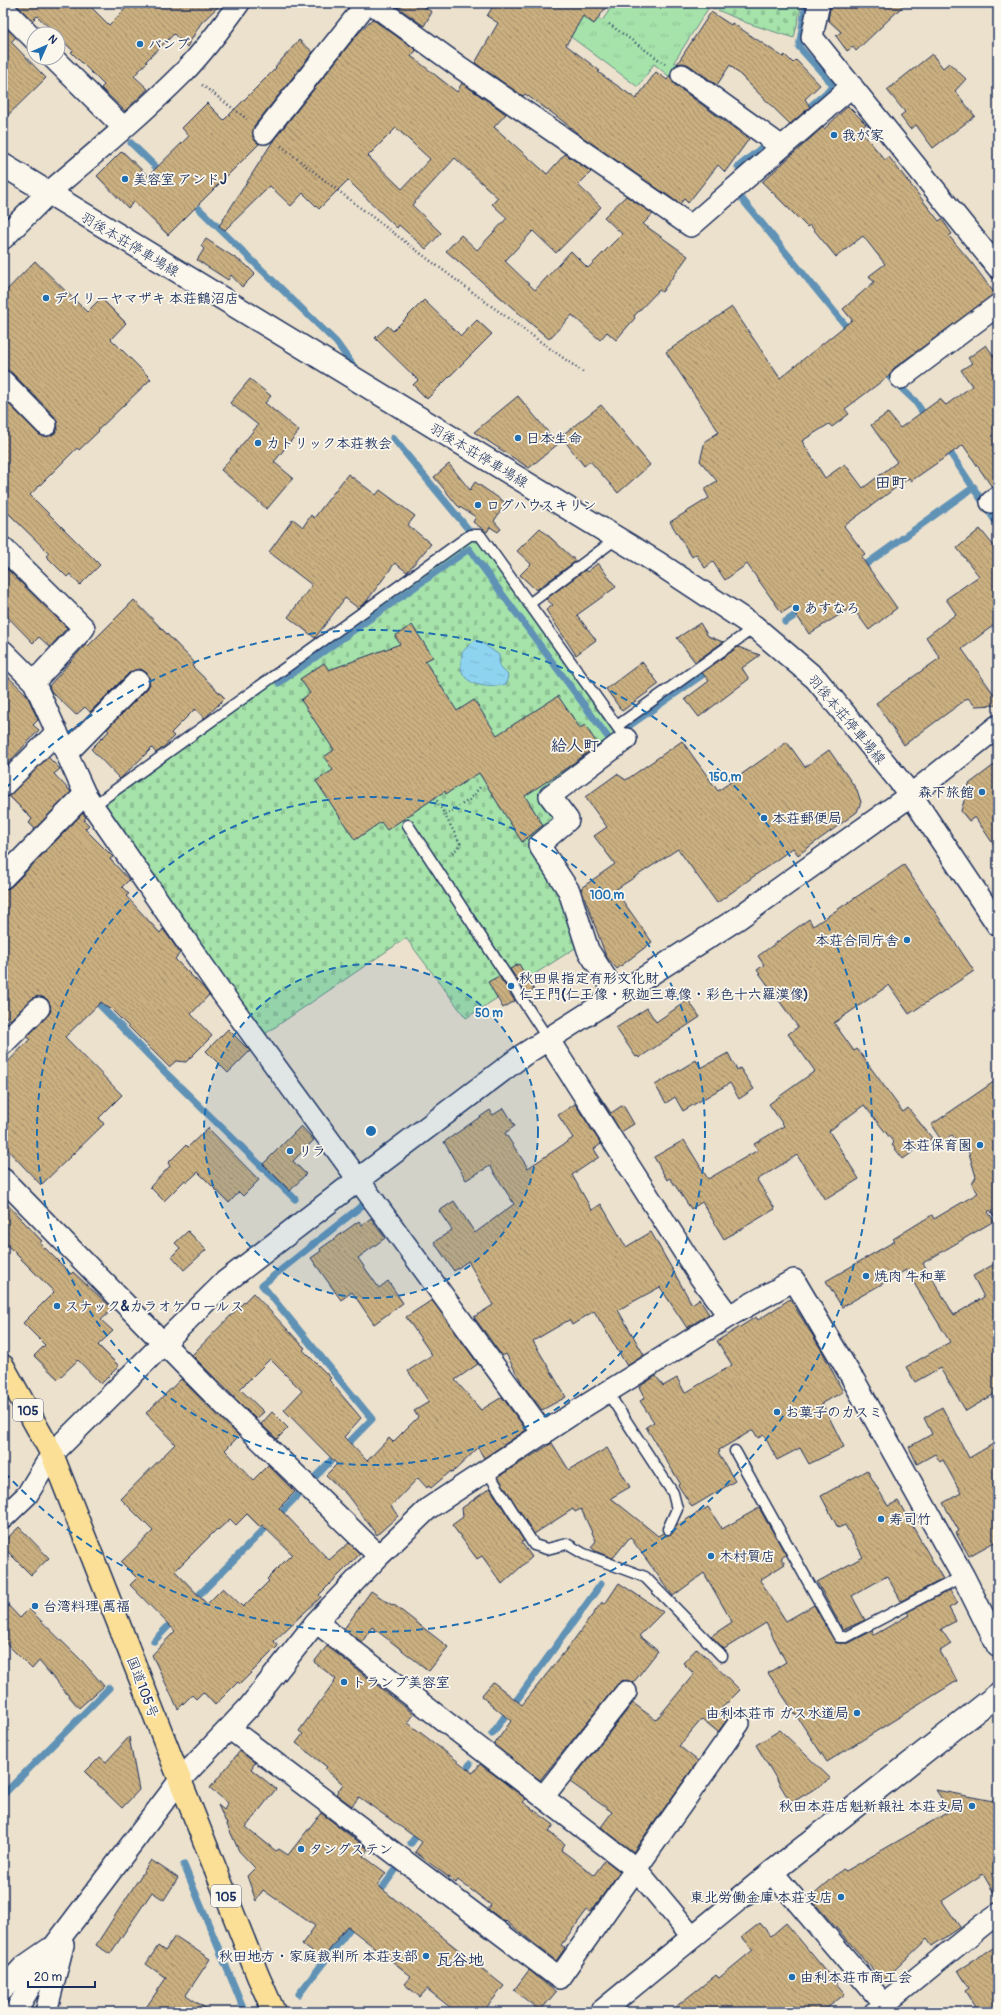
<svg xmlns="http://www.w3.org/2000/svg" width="1001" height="2015" font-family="Pangolin,'Klee One',sans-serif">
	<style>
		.grass { fill: url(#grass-tufts); stroke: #608984 }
		.cemetery { fill: url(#cemetery-stones); stroke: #608984 }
		.water { fill: url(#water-ripples); stroke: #6092b6 }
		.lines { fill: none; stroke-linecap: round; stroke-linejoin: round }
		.stream { stroke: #6092b6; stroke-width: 7 }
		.building { fill: url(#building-back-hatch); stroke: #1b2f5e; fill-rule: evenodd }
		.lane-casing { stroke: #1b2f5e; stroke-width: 13 }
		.street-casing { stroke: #1b2f5e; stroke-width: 24 }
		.secondary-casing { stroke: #1b2f5e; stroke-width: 25 }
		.highway-casing { stroke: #1b2f5e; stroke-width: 25 }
		.path { stroke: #1b2f5e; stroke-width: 2.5; stroke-dasharray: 1 3; stroke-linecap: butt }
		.lane { stroke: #fbf7ec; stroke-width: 10 }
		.street { stroke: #fbf7ec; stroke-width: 21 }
		.secondary { stroke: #fbf7ec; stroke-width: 22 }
		.highway { stroke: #fbdf96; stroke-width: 22 }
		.ring { fill: none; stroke: #1f6fb2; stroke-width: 2; stroke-dasharray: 7 5 }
		.poi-dot { fill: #1f6fb2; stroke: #fbf7ec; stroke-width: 1.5 }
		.labels { text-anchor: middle; stroke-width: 3.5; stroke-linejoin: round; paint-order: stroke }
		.shield { fill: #fbf7ec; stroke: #5e6b89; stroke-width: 1 }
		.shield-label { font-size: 13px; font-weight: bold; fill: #1b2f5e }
		.poi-label { font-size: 14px; font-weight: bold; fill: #1b2f5e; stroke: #fbf7ec; text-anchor: start }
		.street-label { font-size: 14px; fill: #1b2f5e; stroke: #fbf7ec }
		.quarter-label { font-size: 16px; font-weight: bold; fill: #1b2f5e; stroke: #fbf7ec }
		.centre { fill: #1f6fb2; stroke: #fbf7ec; stroke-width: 2 }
		.ring-label { font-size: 12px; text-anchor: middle; font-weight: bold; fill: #1f6fb2; stroke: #fbf7ec; stroke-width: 3.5; stroke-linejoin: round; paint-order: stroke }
	</style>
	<defs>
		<pattern id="grass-tufts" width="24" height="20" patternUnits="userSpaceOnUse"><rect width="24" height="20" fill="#a6e3aa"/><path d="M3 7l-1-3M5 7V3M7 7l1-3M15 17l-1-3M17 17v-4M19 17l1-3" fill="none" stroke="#8ec395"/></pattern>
		<pattern id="cemetery-stones" width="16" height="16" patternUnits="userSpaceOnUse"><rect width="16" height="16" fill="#a6e3aa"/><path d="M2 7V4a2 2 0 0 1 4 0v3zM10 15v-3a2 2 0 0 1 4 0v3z" fill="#8ec395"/></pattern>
		<pattern id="water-ripples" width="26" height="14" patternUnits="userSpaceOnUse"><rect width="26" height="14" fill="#8ed4f0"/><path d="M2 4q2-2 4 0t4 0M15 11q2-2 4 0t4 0" fill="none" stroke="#7ab6d0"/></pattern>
		<pattern id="building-back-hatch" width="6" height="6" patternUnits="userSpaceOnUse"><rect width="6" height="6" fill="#caaf80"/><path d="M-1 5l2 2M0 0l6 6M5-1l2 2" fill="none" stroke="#a38f6c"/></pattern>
	</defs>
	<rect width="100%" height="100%" fill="#ece1cc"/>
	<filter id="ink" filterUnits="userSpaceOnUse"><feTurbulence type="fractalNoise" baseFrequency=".025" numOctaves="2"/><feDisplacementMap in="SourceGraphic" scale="8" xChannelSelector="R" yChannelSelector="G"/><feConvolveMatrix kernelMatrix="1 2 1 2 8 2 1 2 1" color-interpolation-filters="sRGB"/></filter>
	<g filter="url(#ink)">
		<path class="grass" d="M608,3H702L709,7L674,62L680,65L670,77L654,64L638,87L555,25L572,9L594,24L598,19L602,21L610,9L606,7Z"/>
		<path class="cemetery" d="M702,3H802L794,38L747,23Z
			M476,537L616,736L540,793L559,822L529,845L562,894L580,945L466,1018L406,938L259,1038L99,801Z"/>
		<path class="water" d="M475,640L481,642L499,655L500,667L508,675L506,684C492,689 464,687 461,668C460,663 462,657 462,652Z"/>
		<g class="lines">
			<path class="stream" d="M806,110L834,86L799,47L806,3
				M131,143L162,173
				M738,167L765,145
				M742,199L851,332
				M190,200L336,342L358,372
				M881,369L915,401L927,419
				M393,438L468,529
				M945,445L998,525
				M858,570L974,487
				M785,622L803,610
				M279,683L469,549L607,736
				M629,726L711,669
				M93,998L166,1073L295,1199
				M313,1479L372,1419L262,1285L364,1204
				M192,1602L299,1494
				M154,1641L175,1619
				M492,1734L601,1584
				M462,1775L470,1764
				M3,1795L109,1688
				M411,1843L421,1830
				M184,1865L245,2012
				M377,1895L397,1868
				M299,1994L355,1922"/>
		</g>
		<path class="building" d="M15,3H87L109,25L131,3H222L201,23L187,47L174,34L146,61L147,62L134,76L148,89L125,111L101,88L104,85L71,52L73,51L58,36V34H56L37,16L32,21Z
			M392,3H418L432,12L424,26Z
			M495,3H609L594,24L583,16L566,45L600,71L598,72L636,99L656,72L667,80L670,75L675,85L749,139L725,172L718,165L688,203L684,199L680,204L581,136L555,115L525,94L523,96L475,63L498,23L487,16Z
			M836,3H906L856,51L853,47L847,51L836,36L841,32L828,20L830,9Z
			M711,12L731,25L732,23L783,57L785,55L793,63L796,60L820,85L805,99L810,107L790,124L730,65L717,85L689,65L683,63L677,64Z
			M372,19L412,47L416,51L411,56L457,92L462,83L506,114L494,127L547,174L565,154L591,172L578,185L601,207L556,253L533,231L505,261L535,290L571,251L588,268L622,234L604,217L626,196L653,214L643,224L688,256L662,292L659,290L634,316L635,318L616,340L607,332L600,340L572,315L549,339L446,251L461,235L477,250L507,218L492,204L498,198L455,158L412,205L441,233L426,249L399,225L397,228L348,180L319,209L303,193L291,206L270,186L225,230L219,226L273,141L356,36ZM396,128L430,159L402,189L368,156Z
			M3,25L16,37L11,42L46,78L3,120Z
			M299,40L313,52L254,126L253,137L259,144L168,235L134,202L128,208L97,176L122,151L148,176L189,136L182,128L207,103L224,120L276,68L275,67Z
			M932,54L943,68L949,63L966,79L955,91L975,116L933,148L916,125L910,129L900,116L905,112L887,90Z
			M848,106L866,124L860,130L885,160L889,157L939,221L942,219L952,234L949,236L972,263L995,294L894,368L890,375L845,409L849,414L832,427L829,424L802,441L825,478L845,464L863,488L897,462L871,425L888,413L900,428L940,399L946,405L972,386L961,370L972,363L968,358L986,345L998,362V485L992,487L963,445L911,481L909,478L844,526L865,554L861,557L897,608L869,630L852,607L809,634L791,607L782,613L747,564L725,580L713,562L705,568L696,554L692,557L670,522L709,498L704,489L717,481L700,461L705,441L719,432L666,352L732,307L780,378L852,320L843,309L874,282L869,276L885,264L863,236L836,257L810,225L807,227L762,182L823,127L824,129Z
			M206,239L246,265L255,274L242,287L231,275L228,280L197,260L204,249L201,246Z
			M35,261L87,312L101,298L126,323L111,339L151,379L98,430L99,431L79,450L77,448L30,495L100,565L80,585L70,574L67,577L46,556L49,553L3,508V398L42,436H49L55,433L58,428L57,422L55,417L12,373L3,369V294Z
			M424,300L461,336L477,320L492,334L427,399L413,385L418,380L375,338L388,326L393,331Z
			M250,379L271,396L265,403L299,431L274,462L293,478L267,509L221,470L258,425L230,403Z
			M518,396L558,444L529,468L474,432Z
			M601,405L650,465L618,493L590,461L584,466L561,436Z
			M449,464L470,490L475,482L506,503L494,521L501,529L498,532L490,527L487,532L473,522L476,517L458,506L434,477Z
			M348,474L376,495L380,490L415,516L408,525L431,544L407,572L395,563L366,602L358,608L345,598L315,638L288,617L312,585L269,552L293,519L303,527L311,515L314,518Z
			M540,528L576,561L536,590L520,575L531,564L517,551Z
			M980,529L998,551V622L962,649L998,700V705L975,706L968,698L904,745L876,703L940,658L926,637L956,614L946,599L979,576L957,548Z
			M598,563L616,587L577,615L596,640L576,655L546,610L553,605L546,599L585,570L587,572Z
			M3,565L67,628L50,647L39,637L33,643L3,612Z
			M134,600L195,663L192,666L225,698L205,718L195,709L171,733L174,736L163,748L156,753L152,748L120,779L91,749L109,731L107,729L147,689L150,684L147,673L141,669L130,672L90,712L85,707L76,715L51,691L49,686L86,644L88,646Z
			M700,623L708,636L723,642L695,662L677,638Z
			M412,625L433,657L425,661L457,711L474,700L497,735L558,696L580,728L585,725L598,745L568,767L525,796L543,825L522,842L479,773L446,794L445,791L387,830L381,822L355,840L316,781L333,770L324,757L334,750L301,700L310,693L300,679L324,663L329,670L400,644L395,636Z
			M738,647L760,655L742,668L749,679L699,717L685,699L709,681L702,673Z
			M642,662L659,684L622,711L606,689Z
			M3,672L27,695L38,720L33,725L39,730L3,769Z
			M682,741L718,791L787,742L805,767L829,750L857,790L861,802L857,812L798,855L793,848L717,903L678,849L615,890L652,942L617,969L606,956L581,888L615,864L594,836L607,827L585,797L617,774L626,780Z
			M48,757L60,769L54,774L71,792L35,829L29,823L32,819L9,796Z
			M998,762V851L975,817L969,821L961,811L969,784Z
			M83,813L86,817L84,820L89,825L85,829L113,857L110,859L129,880L122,887L129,894L126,896L160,933L163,929L180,953L175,959L203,987L209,995L191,1014L212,1036L186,1062L176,1061L169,1067L110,1008L109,1009L101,1002L65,1037L122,1095L99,1118L104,1124L41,1185L3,1145V1067L30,1039L27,1037L47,1016L51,1011L50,1005L47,999L36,996L31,1000L10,1020L3,1014V891L12,886Z
			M904,865L974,971L909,1014L889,985L834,1023L854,1051L857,1049L903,1112L908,1108L932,1138L903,1159L892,1145L894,1143L864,1105L829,1131L859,1179L825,1200L797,1155L757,1180L775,1209L724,1239L702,1202L691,1209L670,1178L667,1180L654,1157L684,1140L708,1179L758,1150L754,1144L784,1126L769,1104L815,1071L788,1034L798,1027L757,970L764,965L758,956L809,919L813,926Z
			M519,964L534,990L527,994L510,969Z
			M499,976L515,1001L503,1008L488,982Z
			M688,1000L700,1017L639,1058L638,1056L636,1057L616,1028L647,1008L656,1022Z
			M228,1029L250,1051L228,1073L206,1051Z
			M728,1053L737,1070L740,1068L754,1089L739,1099L730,1083L683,1111L675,1097L666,1103L655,1085L696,1060L701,1068Z
			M998,1079V1222L990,1210L988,1212L994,1221L923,1263L954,1315L984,1297L973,1276L998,1262V1392L966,1411L940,1368L915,1382L906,1367L950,1342L906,1270L842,1307L826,1281L895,1241L893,1239L932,1215L934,1219L978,1193L972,1184L976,1177L969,1153L952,1135L942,1141L931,1125Z
			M596,1091L611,1113L623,1105L634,1124L621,1132Z
			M575,1104L601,1144L594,1149L599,1157L572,1175L592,1210L601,1204L626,1247L651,1232L692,1304L699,1299L709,1314L687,1328L660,1287L618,1310L644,1355L627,1366L594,1311L572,1325L569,1320L533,1341L566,1397L542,1410L523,1385L506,1354L502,1356L474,1317L493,1305L468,1261L454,1271L434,1242L452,1230L439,1211L454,1201L475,1233L514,1204L490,1166L466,1180L444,1142L490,1110L493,1115L504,1108L515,1126L505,1133L528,1168L573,1138L558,1115Z
			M301,1126L314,1140L293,1161L306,1174L290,1191L263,1164Z
			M208,1128L259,1180L243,1196L239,1192L229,1203L198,1172L187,1182L185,1180L164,1201L150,1187L170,1166L168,1163L186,1145L188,1147Z
			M3,1200L42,1241L40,1243L71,1274L73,1272L113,1309L101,1320L113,1331L98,1345L119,1366L101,1384L78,1360L58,1379L34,1356L45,1345L23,1323L54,1292L3,1241Z
			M371,1218L385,1238L358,1258L379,1288L388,1281L403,1303L374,1324L352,1292L341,1300L311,1258L321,1251L320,1249L359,1221L362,1225Z
			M188,1231L206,1250L184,1270L172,1256L180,1248L175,1243Z
			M253,1293L305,1348L303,1350L331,1378L329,1380L361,1418L344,1437L367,1461L389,1438L393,1442L418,1417L414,1411L429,1402L408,1371L432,1355L406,1317L432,1300L478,1364L455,1380L481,1410L502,1397L526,1430L484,1458L478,1448L452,1473L451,1471L431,1488L428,1486L427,1488L418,1478L391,1506L398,1516L377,1535L347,1495L326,1475L337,1464L284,1410L302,1391L270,1359L240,1389L264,1412L256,1419L192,1355Z
			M790,1299L821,1349L843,1392L822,1403L844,1447L809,1464L800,1448L777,1460L764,1435L758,1438L753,1430L719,1450L720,1452L718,1453L735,1481L692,1507L678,1485L680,1483L646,1427L654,1422L640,1401L645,1398L639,1387L656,1376L663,1386L677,1378L685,1393L732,1365L717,1341L756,1317L758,1320Z
			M181,1379L239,1436L225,1450L253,1480L268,1465L295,1492L279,1508L329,1560L349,1543L360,1554L319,1595L321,1597L274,1641L278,1646L240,1684L238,1682L215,1705L203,1692L196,1699L192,1695L178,1709L152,1655L175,1631L130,1585L137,1578L121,1562L153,1531L121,1499L175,1444L146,1413ZM247,1514L260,1527L262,1525L292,1554L267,1579L269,1581L243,1607L223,1588L207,1604L175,1571L217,1529L218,1530L230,1519L236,1525Z
			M942,1407L969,1458L998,1441V1540L969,1556L956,1533L959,1531L943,1503L961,1493L943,1460L940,1462L935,1454L917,1464L909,1447L932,1434L924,1418Z
			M272,1412L288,1428L277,1439L261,1424Z
			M552,1443L569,1470L607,1448L630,1487L611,1498L658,1536L663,1533L668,1535L671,1534L677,1525L708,1507L722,1529L759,1508L786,1555L781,1558L785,1564L760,1580L786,1621L814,1605L836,1643H849L872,1631L874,1635L909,1615L907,1612L950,1590L958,1603L949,1608L956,1621L941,1629L951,1644L940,1651L957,1681L827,1762L768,1673L786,1662L766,1623L724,1649L711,1636L732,1622L704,1573L673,1596L630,1537L613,1558L595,1551L591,1547L596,1541L581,1509L575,1512L573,1509L534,1534L498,1477Z
			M867,1470L888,1506L898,1501L943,1579L901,1601L887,1576L852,1596L865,1620L843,1630L817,1582L863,1557L845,1525L838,1528L821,1496Z
			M490,1488L524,1541L521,1542L532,1557L502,1584L482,1556L477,1559L452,1525L463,1517L462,1508Z
			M19,1527L49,1558L31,1575L3,1547V1542Z
			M619,1583L663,1612L639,1636L658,1651L633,1683L627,1680L621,1681L617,1685L540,1780L494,1745L511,1721L481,1696L493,1682L522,1705L570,1645L602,1602L605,1604Z
			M371,1591L392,1605L393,1604L448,1647L429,1671L372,1627L362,1642L344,1629Z
			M3,1600L20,1618L29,1609L82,1661L104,1686L79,1708L39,1661L32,1669L3,1640Z
			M327,1646L414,1714L408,1723L473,1773L480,1764L526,1799L523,1802L554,1825L549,1832L565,1844L561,1850L594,1875L605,1860L620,1871L595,1906L590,1912L587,1910L561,1945L565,1948L556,1961L506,1921L505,1922L488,1909L491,1905L458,1880L456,1883L415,1852L422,1842L359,1797L352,1806L336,1794L343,1784L325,1769L327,1767L296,1743L303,1734L299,1731L336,1679L314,1662Z
			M697,1648L740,1690L720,1710L729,1717L718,1732L702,1719L679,1746L698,1761L633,1852L601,1827L612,1812L570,1782L633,1703L656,1720L694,1674L683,1663Z
			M780,1730L831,1779L791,1803L756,1745Z
			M129,1737L139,1790L122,1808L85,1772L100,1757L106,1762Z
			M240,1751L255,1763L251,1769L276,1789L246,1827L276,1851L279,1849L288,1855L321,1813L368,1849L363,1856L386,1873L377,1885L504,1986L483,2012H456L427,1989L420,1997L404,1984L411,1976L347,1926L322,1960L302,1944L315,1926L263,1890L256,1901L247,1876L255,1868L239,1851L218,1805L224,1810L228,1803L210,1788Z
			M936,1790L998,1802V1900L983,1874L942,1901L960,1927L932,1946L927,1939L883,1981L810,1898L843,1869L846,1871L950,1811Z
			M151,1860L178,1878L164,1900L152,1892L110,1954L96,1945Z
			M760,1923L771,1936L786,1923L845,1994L822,2012H669L716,1975L719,1978L753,1950L742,1937Z
			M175,1936L210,1959L186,1995L211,2012H143L166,1978L146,1964L158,1946L165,1951Z
			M998,1945V2012H978L965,1991L969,1988L958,1970Z
			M529,1970L556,1992L540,2011L514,1990Z"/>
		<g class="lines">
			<g class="lane-casing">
				<path id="lane" d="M529,604L616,539
					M617,726L755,627
					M93,806L470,535H480L626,739
					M408,825L548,1039
					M608,1393L673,1493L677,1509L668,1529
					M735,1451L839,1637H846L963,1576
					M487,1471L534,1545L547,1549L567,1544L584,1554L645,1577L722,1656"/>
			</g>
			<g class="street-casing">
				<path id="street" d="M371,3L461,68L691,226L852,86
					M819,3L812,37L998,268
					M3,8L34,39
					M53,58L124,128
					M682,75L782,147
					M264,133L367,3
					M48,193C94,154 141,115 184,72C204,51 222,27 239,3
					M901,378L998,305
					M3,381L46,425
					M991,502L998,497
					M3,548L84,628L34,682
					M3,651L34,682L85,794L93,806L222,993L544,1434
					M67,753L138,681
					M3,786L57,732
					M3,878L85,794
					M616,994L588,950L569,891L539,845L568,820L550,796L626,739
					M548,1039L700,1277L729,1316
					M3,1044L39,1008
					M3,1179L212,1393L379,1556
					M3,1518L27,1495L52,1454
					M316,1622L636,1869L693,1937
					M229,1728L559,1978L739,1723
					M543,1797L626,1692
					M772,1872L884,2004
					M3,1989L23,1967L49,1949
					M15,2012L55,1945L180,1780L249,1707L316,1622L379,1556L429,1508L577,1411L729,1316L794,1280L854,1381
					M46,2012L63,1945
					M875,2012L985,1923L998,1914"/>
			</g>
			<g class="secondary-casing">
				<path id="secondary" d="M3,165L658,563L755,627L816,679L911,795L998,925
					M3,238L48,193
					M854,1381L963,1576L998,1646
					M52,1454L225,1282L359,1179L523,1055L737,919L911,795L998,726
					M601,2012L772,1872L998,1694"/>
			</g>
			<g class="highway-casing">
				<path id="highway" d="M3,1366L52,1454L180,1780L258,1976L274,2012"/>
			</g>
			<path class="path" d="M609,24L665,64
				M202,85L247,119
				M281,146C380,224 480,299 583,372
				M435,797L460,843L458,848L448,856
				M445,815L469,800L481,786"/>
			<use href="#lane" class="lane"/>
			<use href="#street" class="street"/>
			<use href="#secondary" class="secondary"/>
			<use href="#highway" class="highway"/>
		</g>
	</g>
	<circle cx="371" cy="1131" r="167" fill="#1f6fb2" fill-opacity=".12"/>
	<g class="ring">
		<circle cx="371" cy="1131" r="167"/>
		<circle cx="371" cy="1131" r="334"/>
		<path d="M5 789A501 501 0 1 1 5 1473"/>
	</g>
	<g class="poi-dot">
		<circle cx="140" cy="44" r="4"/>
		<circle cx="834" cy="135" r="4"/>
		<circle cx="125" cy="179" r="4"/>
		<circle cx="46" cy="298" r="4"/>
		<circle cx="518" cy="438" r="4"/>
		<circle cx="258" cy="443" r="4"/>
		<circle cx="478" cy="505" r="4"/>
		<circle cx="796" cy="608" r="4"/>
		<circle cx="982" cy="792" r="4"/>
		<circle cx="764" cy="818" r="4"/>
		<circle cx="907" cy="940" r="4"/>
		<circle cx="511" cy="986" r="4"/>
		<circle cx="980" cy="1145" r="4"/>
		<circle cx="290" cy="1151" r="4"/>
		<circle cx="866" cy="1276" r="4"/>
		<circle cx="57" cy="1306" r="4"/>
		<circle cx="777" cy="1412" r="4"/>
		<circle cx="881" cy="1519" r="4"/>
		<circle cx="711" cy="1556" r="4"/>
		<circle cx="35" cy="1606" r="4"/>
		<circle cx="344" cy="1682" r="4"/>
		<circle cx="857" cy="1713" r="4"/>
		<circle cx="972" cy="1806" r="4"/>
		<circle cx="301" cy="1849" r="4"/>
		<circle cx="841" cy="1897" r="4"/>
		<circle cx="426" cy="1956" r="4"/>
		<circle cx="792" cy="1977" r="4"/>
	</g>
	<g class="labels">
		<g class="shield">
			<rect x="13" y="1399" width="30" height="22" rx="3"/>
			<rect x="211" y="1885" width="30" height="22" rx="3"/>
		</g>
		<g class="shield-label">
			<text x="28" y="1415">105</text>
			<text x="226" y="1901">105</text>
		</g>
		<g class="poi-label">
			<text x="148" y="49">バンブ</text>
			<text x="842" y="140">我が家</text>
			<text x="133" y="184">美容室 アンドJ</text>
			<text x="54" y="303">デイリーヤマザキ 本荘鶴沼店</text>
			<text x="526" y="443">日本生命</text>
			<text x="266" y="448">カトリック本荘教会</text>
			<text x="486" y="510">ログハウスキリン</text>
			<text x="804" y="613">あすなろ</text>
			<text x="974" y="797" text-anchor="end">森下旅館</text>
			<text x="772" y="823">本荘郵便局</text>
			<text x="899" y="945" text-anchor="end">本荘合同庁舎</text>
			<text x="519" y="983">秋田県指定有形文化財<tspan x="519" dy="16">仁王門(仁王像・釈迦三尊像・彩色十六羅漢像)</tspan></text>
			<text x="972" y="1150" text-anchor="end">本荘保育園</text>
			<text x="298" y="1156">リラ</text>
			<text x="874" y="1281">焼肉 牛和華</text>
			<text x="65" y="1311">スナック&amp;カラオケ ロールス</text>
			<text x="785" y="1417">お菓子のカスミ</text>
			<text x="889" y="1524">寿司竹</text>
			<text x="719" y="1561">木村質店</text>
			<text x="43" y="1611">台湾料理 萬福</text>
			<text x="352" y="1687">トランプ美容室</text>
			<text x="849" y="1718" text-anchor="end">由利本荘市 ガス水道局</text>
			<text x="964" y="1811" text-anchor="end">秋田本荘店魁新報社 本荘支局</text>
			<text x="309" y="1854">タングステン</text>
			<text x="833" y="1902" text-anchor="end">東北労働金庫 本荘支店</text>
			<text x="418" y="1961" text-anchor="end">秋田地方・家庭裁判所 本荘支部</text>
			<text x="800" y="1982">由利本荘市商工会</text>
		</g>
		<g class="street-label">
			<text transform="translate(130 244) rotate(31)" y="5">羽後本荘停車場線</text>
			<text transform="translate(479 455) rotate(31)" y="5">羽後本荘停車場線</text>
			<text transform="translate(847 719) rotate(50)" y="5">羽後本荘停車場線</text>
			<text transform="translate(143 1687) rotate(69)" y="5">国道105号</text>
		</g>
		<g class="quarter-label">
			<text x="891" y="488">田町</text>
			<text x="575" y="751">給人町</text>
			<text x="460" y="1965">瓦谷地</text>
		</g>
	</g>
	<circle cx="371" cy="1131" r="6" class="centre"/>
	<g class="ring-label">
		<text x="725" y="781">150 m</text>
		<text x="607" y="899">100 m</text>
		<text x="489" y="1017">50 m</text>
	</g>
	<rect width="1001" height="2015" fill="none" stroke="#fbf7ec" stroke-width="16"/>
	<rect x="8" y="8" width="985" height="1999" fill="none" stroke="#1b2f5e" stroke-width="1.5" filter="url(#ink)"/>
	<g transform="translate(46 46) rotate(45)"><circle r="19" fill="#fbf7ec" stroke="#a1a7b3"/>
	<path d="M0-3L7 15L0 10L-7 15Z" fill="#1f6fb2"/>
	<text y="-6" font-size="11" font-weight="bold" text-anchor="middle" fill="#1b2f5e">N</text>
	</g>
	<path d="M28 1981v6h67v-6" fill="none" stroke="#1b2f5e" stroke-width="2"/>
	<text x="34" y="1981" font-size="12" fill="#1b2f5e" stroke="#fbf7ec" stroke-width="3" paint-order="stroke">20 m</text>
</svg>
